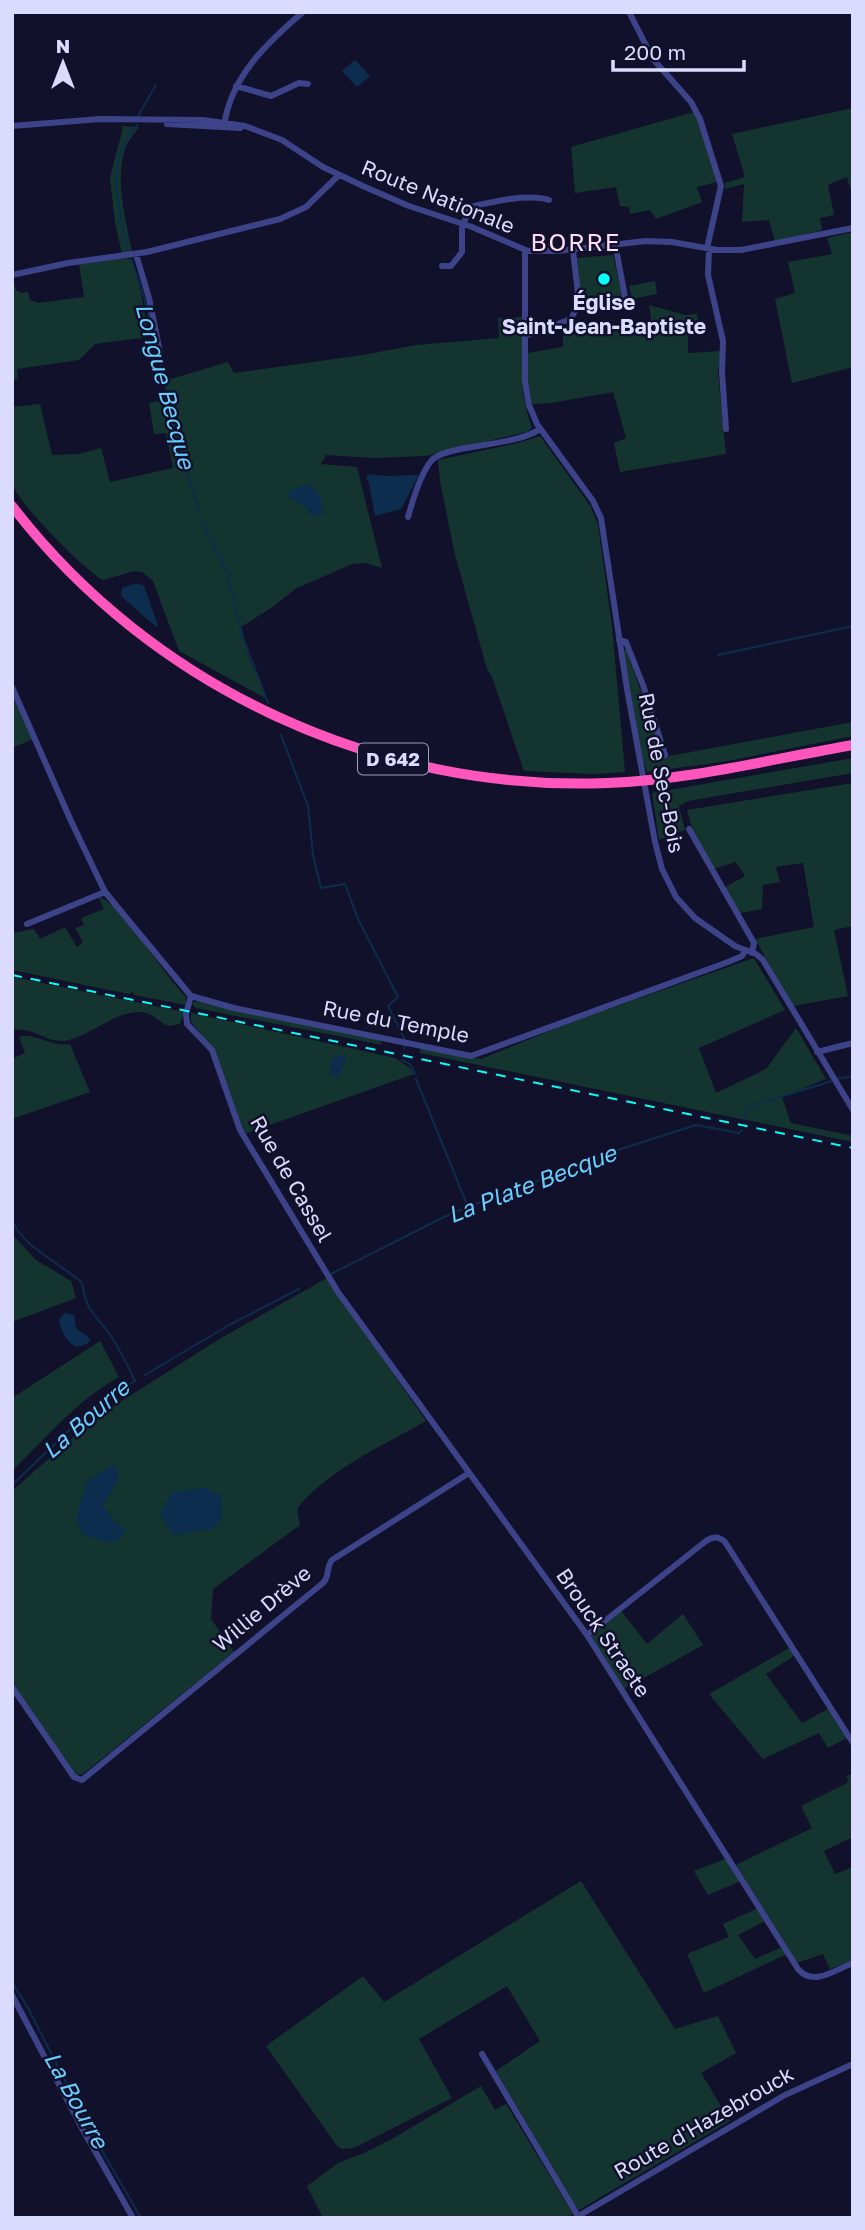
<svg xmlns="http://www.w3.org/2000/svg" width="865" height="2230" font-family="'Golos Text',sans-serif">
	<style>
		.green { fill: #14352f }
		.water { fill: #0d2d4e }
		.lines { fill: none; stroke-linecap: round; stroke-linejoin: round }
		.stream { stroke: #0d2d4e; stroke-width: 2 }
		.minor { stroke: #3c4389; stroke-width: 6 }
		.highway { stroke: #ff56bd; stroke-width: 10 }
		.rail { stroke: #07fef7; stroke-width: 2; stroke-dasharray: 10 9; stroke-linecap: butt }
		.poi-dot { fill: #07fef7; stroke: #12112b; stroke-width: 2.5 }
		.labels { text-anchor: middle; stroke-width: 5; stroke-linejoin: round; paint-order: stroke }
		.shield { fill: #12112b; stroke: #9f9ebf; stroke-width: 2 }
		.shield-label { font-size: 19px; font-weight: bold; fill: #dbdbff }
		.street-label { font-size: 21px; fill: #dbdbff; stroke: #12112b }
		.poi-label { font-size: 21px; font-weight: bold; fill: #dbdbff; stroke: #12112b }
		.water-label { font-size: 23px; font-style: italic; fill: #69cdff; stroke: #12112b }
		.quarter-label { font-size: 24px; letter-spacing: 2px; fill: #ffddf7; stroke: #12112b }
	</style>
	<rect width="100%" height="100%" fill="#12112b"/>
	<path class="green" d="M853,108V187L850,188L847,177L828,185L834,215L820,218L822,230L775,242L769,220L742,222L744,184L725,189V183L745,177L732,134Z
		M694,112L697,116L718,182L697,187L702,202L656,219L650,210L630,214L629,207L620,206L616,187L575,193L571,147Z
		M121,126L139,127C135,133 131,137 127,144C113,177 126,219 132,252L122,254L115,223L110,177L123,128Z
		M853,232V367L792,383L775,299L795,293L788,262L832,254L827,238Z
		M613,255L623,300L581,302L577,258Z
		M127,258L132,261L141,293L149,337L95,344L79,360L17,369L18,379L12,380V276L16,290L21,293L28,292L30,300L38,303L84,297L79,264Z
		M655,281L657,294L632,299L629,286Z
		M649,305L685,315L697,314L699,331L688,332V353L721,351L718,374L726,454L620,472L614,443L626,438L613,392L551,403L532,404L528,383V353L563,347V333L606,332L652,325Z
		M524,317C522,358 518,389 532,428L526,432L425,456L375,458L326,455L321,464L357,467L382,568L366,563L352,564L295,589L274,606L241,627L249,658L267,699L179,651L153,581L142,572L134,571L103,580C85,571 16,501 12,483C9,465 12,427 12,407L40,404L52,455L79,454L101,448L110,482L173,468L166,433L154,434L149,403L167,399L164,381L228,362L234,373L363,355L416,345L499,338L498,318Z
		M540,436L591,507L598,525L612,626L625,772L595,774L524,771L492,677L487,669L455,555L440,481L438,460L518,443Z
		M626,649L664,757L853,722V736L722,762L647,772L642,757L623,652Z
		M12,696L33,739L12,748Z
		M853,758V773L688,801L679,806L685,830L659,840L652,793Z
		M853,783V926L834,930L848,996L793,1006L755,939L814,927L803,863L776,867L780,882L763,885L762,909L740,913L724,888L745,876L736,862L713,869L692,828L687,810Z
		M98,896C125,907 162,973 186,997V1005L134,995L133,992L129,994L12,970V933L34,929L40,939L65,927L77,947L83,942L75,928L84,925L81,918L104,909Z
		M754,958L785,1010L699,1048L716,1093L766,1069L796,1028L826,1079L782,1097L791,1123L853,1136V1142L420,1053V1048L481,1059L571,1022Z
		M12,977L184,1012L180,1024L169,1026C160,1023 155,1015 146,1013C119,1006 88,1039 63,1041C46,1042 32,1027 15,1030L12,1022Z
		M195,1001L379,1040L383,1045L196,1008L192,1004Z
		M191,1013L395,1058L410,1068L414,1074L244,1134L215,1051L191,1022Z
		M23,1036C40,1035 52,1047 70,1044L90,1092L12,1119V1059L25,1053L19,1037Z
		M12,1234L36,1260L71,1281L76,1298L12,1322Z
		M327,1278L426,1421C387,1443 323,1473 297,1509L300,1525L213,1589L211,1619L234,1652L83,1774L76,1775L12,1682V1491L95,1418L221,1338Z
		M100,1341L119,1377C77,1400 46,1438 12,1471V1398Z
		M621,1611L647,1644L683,1614L703,1645L624,1689L591,1636Z
		M789,1648L795,1655L766,1674L802,1723L828,1709L847,1738L828,1748L819,1733L763,1759L709,1694Z
		M853,1773V1837L824,1851L835,1874L853,1867V1960L830,1969L823,1954L797,1963L736,1865L812,1828L801,1806L849,1782L846,1776Z
		M725,1859L741,1881L708,1895L694,1871Z
		M581,1881L675,2029L718,2016L736,2053L701,2073L730,2121L579,2210L572,2201L496,2071L540,2041L507,1986L419,2039L452,2098L354,2148L342,2149L337,2146L266,2046L363,1976L384,2002Z
		M758,1908L765,1921L738,1935L755,1959L782,1947L787,1954L704,1993L687,1954L729,1937L723,1924Z
		M481,2086L495,2110L506,2104L573,2214L566,2218H323L307,2186L338,2163L362,2154L392,2139Z"/>
	<path class="water" d="M355,60L370,76L357,87L342,71Z
		M369,474L385,476L419,475L401,509L375,516L369,483L366,477Z
		M309,484C319,489 324,505 322,515L312,517L305,506L289,498V491Z
		M137,583L144,586L158,625L156,627L121,596L122,588Z
		M335,1055L347,1057L338,1077L330,1074V1065Z
		M65,1313L74,1315L76,1328L91,1339L87,1344L76,1347C66,1341 61,1332 59,1320Z
		M115,1464L119,1479L103,1505L115,1522L126,1530L117,1542H107L82,1534L76,1517L87,1481Z
		M206,1488L221,1496L222,1517L214,1529L173,1535L160,1514L172,1492Z"/>
	<g class="lines">
		<path class="stream" d="M138,116L156,85
			M128,251C120,209 103,160 137,125
			M131,259L144,297L184,461L200,513
			M201,521L227,572L243,638L268,703
			M718,655L853,626
			M281,735L308,806L313,855L321,888L345,884L358,919L398,997L388,1006L405,1040
			M404,1049L405,1046
			M402,1060L411,1065L415,1074
			M416,1079L468,1207
			M837,1079L853,1076
			M744,1120L746,1111L751,1106L832,1081
			M12,1220C21,1246 62,1264 82,1283C86,1310 93,1312 108,1332C118,1346 127,1364 135,1381L89,1411L12,1485
			M331,1274L450,1214L624,1148L696,1125L739,1133L742,1130
			M145,1375L229,1325L299,1289
			M12,1982L28,2008L94,2137L141,2218"/>
		<path class="minor" d="M629,12L653,59L691,102L700,119L721,186L707,248
			M236,86L271,96L299,83L308,84
			M167,124L240,128
			M12,126L100,119L203,120L245,126L282,140L323,167L365,187L409,206L472,227L528,251H558L646,241L672,242L717,250H741L853,228
			M224,126C231,76 267,43 303,12
			M709,248L708,275L723,341L722,373L726,429
			M525,250V381L529,405L537,424L593,501L601,518L627,689L655,842L662,869L676,897L695,918L735,946L756,954L763,960L853,1110
			M573,250L579,303L585,304L622,303L625,297L615,243
			M136,254L149,298L160,352
			M442,266H451L462,252V228L470,207C491,202 528,193 549,200
			M12,275L68,263L147,252L280,219L306,207L339,175
			M525,336L571,319L579,303
			M408,517C413,499 420,475 431,461C445,444 515,447 540,429
			M619,640L626,642L643,685L665,755
			M12,687L71,821L105,892L191,996
			M689,829L754,943L752,953
			M27,924L105,892
			M191,996L186,1014L187,1024L212,1050L240,1130L338,1292L587,1635L798,1969C813,1987 835,1970 853,1963
			M191,996L234,1008L471,1056L728,962L742,956L745,951
			M817,1052L853,1043
			M587,1635L706,1541C713,1536 719,1536 725,1542L853,1743
			M12,1687L74,1777L82,1780L323,1583C330,1576 326,1567 332,1560L469,1473
			M12,1995L83,2130L133,2218
			M482,2054L578,2216
			M575,2218L785,2095L853,2064"/>
		<path class="highway" d="M12,506C152,688 378,792 607,783C690,780 771,759 853,745"/>
		<path class="rail" d="M12,975L853,1148"/>
	</g>
	<circle class="poi-dot" cx="604" cy="279" r="7"/>
	<g class="labels">
		<rect class="shield" x="358" y="743.5" width="70" height="31" rx="5"/>
		<g class="shield-label">
			<text x="393" y="766">D 642</text>
		</g>
		<g class="street-label">
			<text transform="translate(438 197) rotate(22)" y="7">Route Nationale</text>
			<text transform="translate(661 773) rotate(79)" y="7">Rue de Sec-Bois</text>
			<text transform="translate(396 1022) rotate(11)" y="7">Rue du Temple</text>
			<text transform="translate(291 1179) rotate(60)" y="7">Rue de Cassel</text>
			<text transform="translate(262 1609) rotate(-40)" y="7">Willie Drève</text>
			<text transform="translate(603 1633) rotate(56)" y="7">Brouck Straete</text>
			<text transform="translate(704 2123) rotate(-30)" y="7">Route d'Hazebrouck</text>
		</g>
		<g class="poi-label">
			<text x="604" y="310">Église<tspan x="604" dy="24">Saint-Jean-Baptiste</tspan></text>
		</g>
		<g class="water-label">
			<text transform="translate(165 386) rotate(75)" y="8">Longue Becque</text>
			<text transform="translate(532 1184) rotate(-21)" y="8">La Plate Becque</text>
			<text transform="translate(86 1419) rotate(-41)" y="8">La Bourre</text>
			<text transform="translate(76 2100) rotate(61)" y="8">La Bourre</text>
		</g>
		<g class="quarter-label">
			<text x="576" y="251">BORRE</text>
		</g>
	</g>
	<rect width="865" height="2230" fill="none" stroke="#dbdbff" stroke-width="28"/>
	<g transform="translate(63 63)" stroke="#12112b" stroke-width="5" paint-order="stroke">
	<path d="M0-5L12 26L0 18L-12 26Z" fill="#dbdbff"/>
	<text y="-10" font-size="19" font-weight="bold" text-anchor="middle" fill="#dbdbff">N</text>
	</g>
	<path d="M613 60v10h131v-10" fill="none" stroke="#dbdbff" stroke-width="3.5"/>
	<text x="624" y="60" font-size="21" fill="#dbdbff" stroke="#12112b" stroke-width="5" paint-order="stroke">200 m</text>
</svg>
